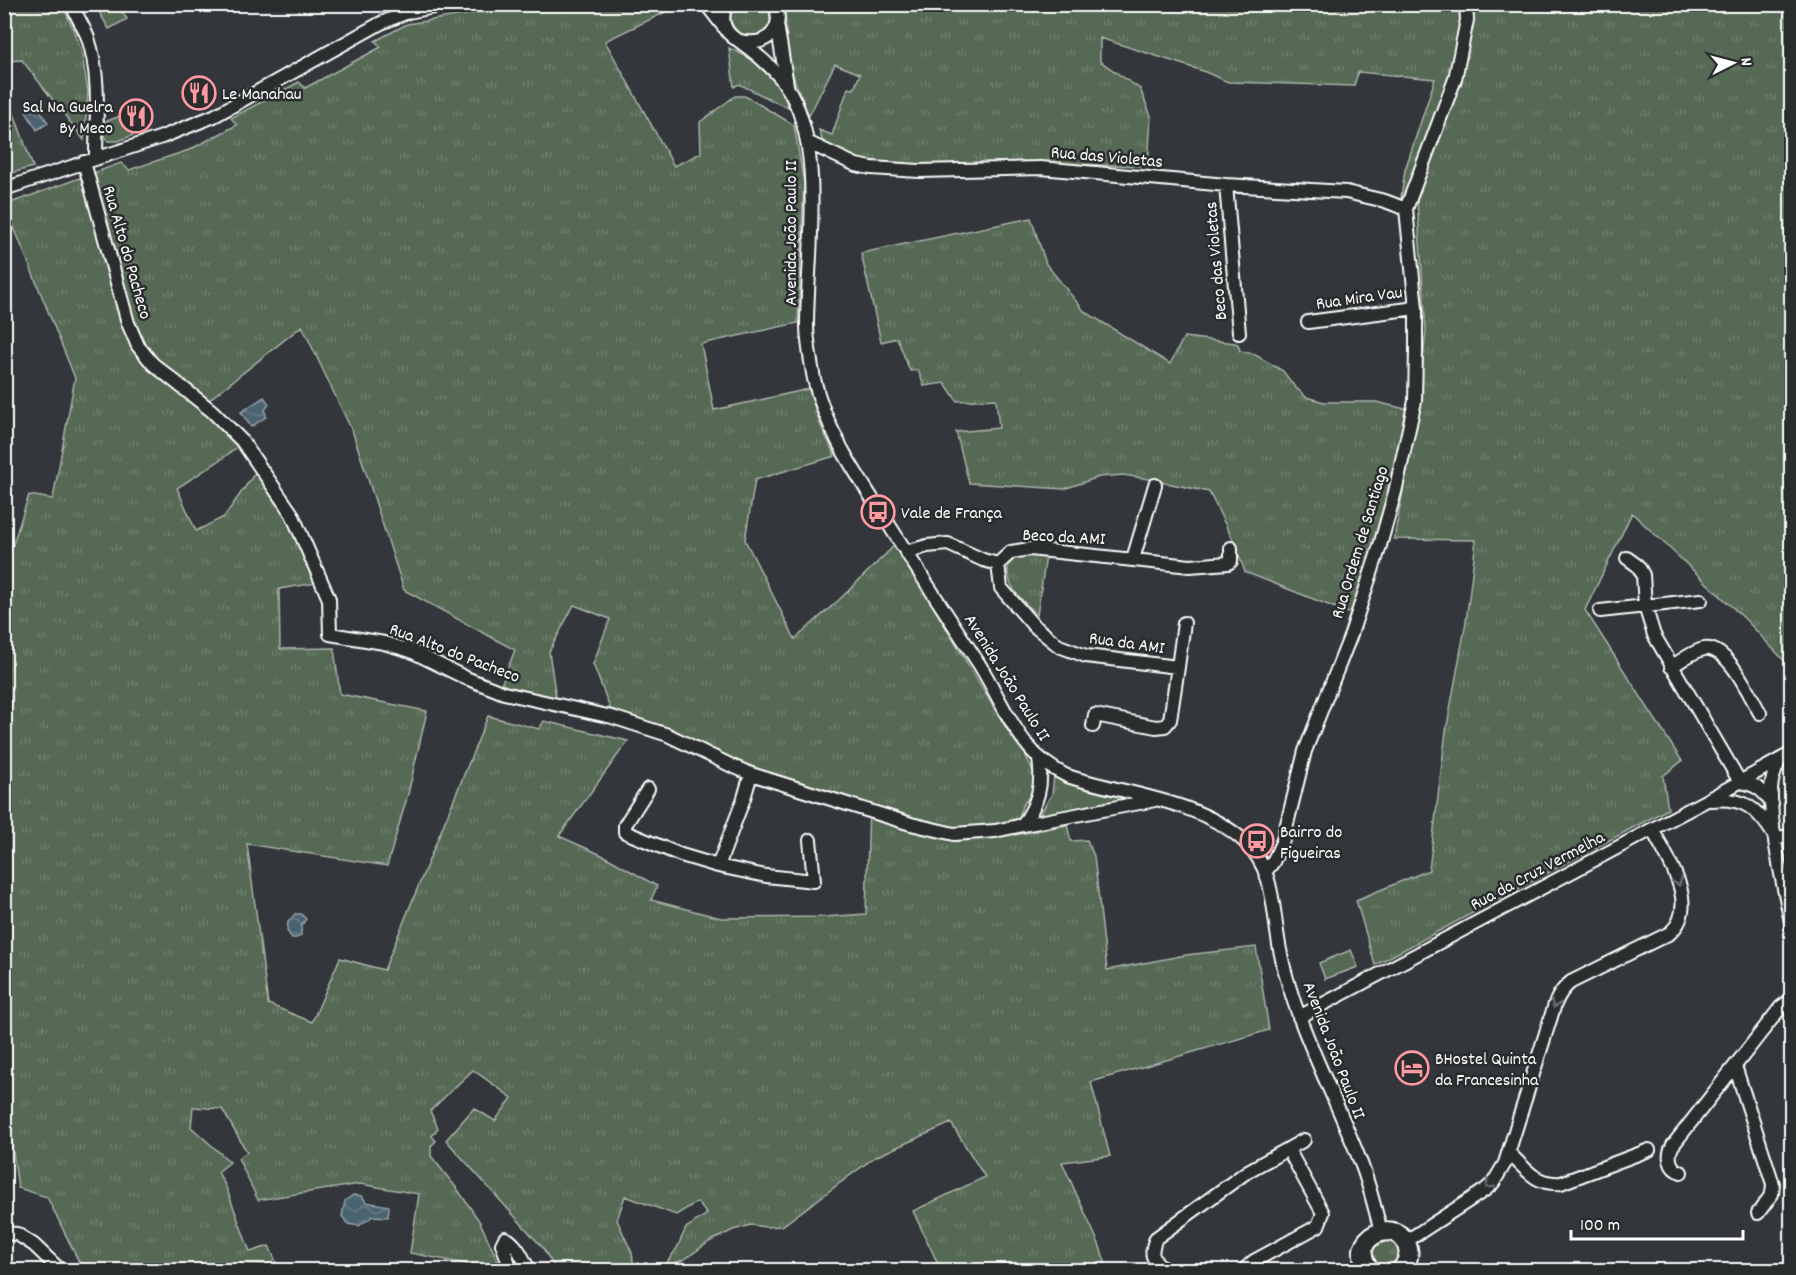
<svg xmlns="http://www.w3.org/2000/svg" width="1796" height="1275" font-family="Dekko,sans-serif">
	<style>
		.grass { fill: url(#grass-tufts); stroke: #aab4aa; stroke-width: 1.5; fill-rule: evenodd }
		.garden { fill: #566954; stroke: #aab4aa; stroke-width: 1.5 }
		.water { fill: url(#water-waves); stroke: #94a2aa; stroke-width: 1.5 }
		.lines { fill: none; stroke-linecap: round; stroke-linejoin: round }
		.street-casing { stroke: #fff; stroke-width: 16 }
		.secondary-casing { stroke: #fff; stroke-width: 22 }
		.street { stroke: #2a2d2e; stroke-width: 12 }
		.secondary { stroke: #2a2d2e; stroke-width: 18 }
		.oneway { stroke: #6a6c6d }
		.labels { text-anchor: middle; stroke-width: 5; stroke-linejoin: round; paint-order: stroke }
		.poi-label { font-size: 18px; fill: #fff; stroke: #2a2d2e; text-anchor: start }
		.street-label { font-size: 18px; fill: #fff; stroke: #2a2d2e }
	</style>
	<defs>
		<pattern id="grass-tufts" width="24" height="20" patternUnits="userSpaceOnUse" patternTransform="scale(1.5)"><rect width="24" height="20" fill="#566954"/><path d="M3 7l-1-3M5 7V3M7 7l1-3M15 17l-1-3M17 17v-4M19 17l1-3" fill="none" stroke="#6f806e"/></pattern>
		<pattern id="water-waves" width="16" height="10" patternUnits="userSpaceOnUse" patternTransform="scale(1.5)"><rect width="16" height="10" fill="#4c6471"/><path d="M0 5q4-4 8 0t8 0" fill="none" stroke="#677b86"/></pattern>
	</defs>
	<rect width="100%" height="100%" fill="#33363b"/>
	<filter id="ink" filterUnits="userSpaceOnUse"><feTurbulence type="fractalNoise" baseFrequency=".0167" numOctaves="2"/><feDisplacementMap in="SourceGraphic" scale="12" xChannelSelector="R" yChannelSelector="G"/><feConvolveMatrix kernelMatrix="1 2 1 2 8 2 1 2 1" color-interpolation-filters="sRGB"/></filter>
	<g filter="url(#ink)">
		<path class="grass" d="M5,4L63,5L81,49L88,91L84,140L22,60L5,61Z
			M525,5H680L605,41L674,166L701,153L700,122L735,96H745L794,125L804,183L798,323L701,344L714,410L809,389L820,424L835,456L755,480L745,540L795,639L841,598L896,544L997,713L1025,754L1035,775L1034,790L1022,806L1015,835L1067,825L1071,841L1087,840L1094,856L1107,970L1186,955L1256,947L1269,1030L1091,1082L1110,1156L1062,1162L1099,1244L1108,1270H941L913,1211L985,1177L951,1123L875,1157L782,1226L766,1227L751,1225L733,1230L709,1242L685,1259L660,1270H658L666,1264L677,1248L686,1228L707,1214L697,1202L676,1215L625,1196L617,1220L632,1253L634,1268L632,1270H556L543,1248L446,1140L474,1108L495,1121L512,1098L473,1070L430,1111L438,1128L432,1136L436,1141L431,1146V1156L458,1190L480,1222L502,1270H476L477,1266L410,1253L419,1194L360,1184L258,1200L238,1158L247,1152L222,1109L193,1107L191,1127L230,1162L218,1172L226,1187L250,1252L269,1246L277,1264L211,1270H83L47,1197L18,1188L8,1117L5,1116L4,560L8,559L29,495L53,499L75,378L5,205L121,163L129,170L189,150L237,125L231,118L299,82L305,88L381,47L375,41L407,24ZM302,326L353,433L404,590L515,650L501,685L556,698L549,652L574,605L610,619L593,664L612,713L667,727L710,749L773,775L869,804L866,914L824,917L721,918L651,900L657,886L606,857L559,836L628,741L544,721L539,729L488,716L384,970L340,958L312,1022L268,1004L247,844L387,866L408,794L427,711L340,694L334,648L280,649L279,589L317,583C300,544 282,505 257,470L224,517L196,531L177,488L222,459L241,444L200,407Z
			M736,5H766C772,14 773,31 760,35C755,37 749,36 744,37C731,27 726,19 736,5Z
			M783,5H1791V668L1746,620L1632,513L1585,610L1682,761L1663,776L1668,809L1375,965L1356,900L1429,870L1446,731L1466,622L1476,540L1394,539L1418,410L1426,330L1417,201L1401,198L1405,170L1435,79L1358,72L1354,86L1228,82L1203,71L1100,38V61L1140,89L1151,116L1148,166L1003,163L876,167L841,154L829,147L823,142L819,130L832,135L848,88L854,89L860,74L835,64L809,116L796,84L784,48L786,22Z
			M729,48C759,61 781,75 788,108L739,84L734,87Z
			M10,102L33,167L5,175V103Z
			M1031,218L1046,264L1084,311L1170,364L1184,337L1235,343L1238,344L1240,351L1252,353L1283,371L1294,386L1306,397L1324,402H1376L1406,409L1388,501L1351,614L1245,572L1235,544L1209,492L1148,479L1123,475L1099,477L1064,489L969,483L956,432L999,428L996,399L957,401L945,383L924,386L918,370L910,371L897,338L881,342L861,253Z
			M1022,554L1046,556L1037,615C1022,600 1006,588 1008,565L1016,556Z
			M1054,776L1086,788L1128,798L1039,816L1052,794Z
			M1380,1239L1396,1242L1401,1256C1391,1272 1386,1275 1371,1262V1246Z"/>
		<path class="garden" d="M95,5H118L127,19L109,29Z
			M123,115L133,135L118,141H108L102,133V123Z
			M1351,950L1358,967L1325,979L1319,963Z"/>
		<path class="water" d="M37,105L48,123L37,130L26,112Z
			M264,397L269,404L265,410L266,417L251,427L241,412Z
			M295,914H301L306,919L301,926V935L297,938H292L287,931L288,922Z
			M353,1195L362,1196L366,1202L389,1206L388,1217L373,1216L359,1226L348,1224L342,1216L345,1201Z"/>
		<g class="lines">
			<g class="street-casing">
				<path id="street" d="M72,4C76,16 84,27 88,38C101,77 96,118 96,158
					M706,4L724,27
					M726,4C707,55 794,55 775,4
					M777,24L787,85
					M739,41C757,54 773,67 785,84C827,144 807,255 807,325C807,342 811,362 814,379C826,431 857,475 886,520C916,568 948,616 979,664C996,691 1008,722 1028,746C1039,760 1051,768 1067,776C1124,794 1199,800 1244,841C1276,870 1272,911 1280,950C1295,1026 1335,1094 1362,1166C1370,1187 1375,1210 1381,1231
					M807,142L856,165L871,168L919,171L1041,168L1226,185L1346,192L1385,201L1406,209
					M84,162L128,323L138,346L153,364L212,411L242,441L292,514L329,599L330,634L384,643L411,651L466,678L504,693L612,717L668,735L732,766L751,774L911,824L954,834L995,831L1023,825C1038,802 1043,786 1039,759
					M1226,185L1239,333
					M4,189L162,137L214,116L381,23L408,12L450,4
					M1308,322L1416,308
					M906,552L927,546L948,544L983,560L998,564L1001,588L1033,625L1059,646L1086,656L1178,667L1184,623
					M1627,558L1638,566L1643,575L1645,606L1654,635L1740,782C1756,784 1764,791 1772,804
					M1133,559L1155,485
					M998,564L1011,552L1030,549L1190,566L1228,563L1231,561V548
					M1600,611L1701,600
					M1671,667C1681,661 1693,651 1704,649C1728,645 1750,696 1760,713
					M1093,726L1095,715L1156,727L1165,726L1170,720L1178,667
					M1780,760C1775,770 1771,779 1771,790C1770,833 1784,885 1792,928
					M648,789L625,825V832L681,855L718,866L766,876L814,881L810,840
					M1711,800C1744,797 1757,808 1774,835
					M1023,825L1155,800
					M1775,838L1792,836
					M718,866L744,798L751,774
					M1266,871L1273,862L1283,840L1305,751L1350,637L1379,549L1395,492L1415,401L1416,350V308L1406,209L1455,79L1467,20L1466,4
					M1299,1017L1707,800L1792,753
					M1735,1066L1773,1184L1772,1194L1758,1213
					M1288,1149L1304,1140
					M1509,1153C1526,1169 1535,1185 1561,1183L1649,1150
					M1681,1172C1669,1169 1667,1155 1673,1145L1781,1007L1792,999
					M4,1233L17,1234L34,1245L60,1270
					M1405,1242L1485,1190L1493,1183L1505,1163L1555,1004C1559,994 1563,988 1571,982L1670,933C1701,905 1667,858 1652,829
					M511,1270L502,1244L505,1238C517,1243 523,1259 529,1270
					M1165,1270C1152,1259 1149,1255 1156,1238L1248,1171L1288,1149L1323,1213L1318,1226L1254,1261L1244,1270"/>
			</g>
			<g class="secondary-casing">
				<path id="secondary" d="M1370,1270C1343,1238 1400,1213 1408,1249C1410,1257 1406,1264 1401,1270"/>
			</g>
			<use href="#street" class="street"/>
			<use href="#secondary" class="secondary"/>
		</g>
		<defs><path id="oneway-chevron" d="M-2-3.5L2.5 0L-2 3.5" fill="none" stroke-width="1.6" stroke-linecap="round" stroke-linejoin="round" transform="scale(1.5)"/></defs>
		<g class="oneway">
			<use href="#oneway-chevron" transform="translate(1678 882) rotate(68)"/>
			<use href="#oneway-chevron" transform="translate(1555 1004) rotate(109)"/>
			<use href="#oneway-chevron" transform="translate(1489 1185) rotate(136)"/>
		</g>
	</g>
	<defs>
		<g id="restaurant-ring" transform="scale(1.725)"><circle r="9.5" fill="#2a2d2e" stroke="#ff9aa2" stroke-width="1.5"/><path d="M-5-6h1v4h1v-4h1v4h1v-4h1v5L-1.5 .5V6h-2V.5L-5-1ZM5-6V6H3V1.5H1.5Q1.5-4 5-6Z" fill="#ff9aa2"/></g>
		<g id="bus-ring" transform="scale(1.725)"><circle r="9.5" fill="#2a2d2e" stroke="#ff9aa2" stroke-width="1.5"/><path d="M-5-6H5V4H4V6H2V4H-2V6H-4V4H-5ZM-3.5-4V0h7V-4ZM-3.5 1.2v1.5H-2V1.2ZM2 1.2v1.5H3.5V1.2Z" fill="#ff9aa2"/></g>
		<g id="hotel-ring" transform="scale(1.725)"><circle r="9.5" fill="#2a2d2e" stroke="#ff9aa2" stroke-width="1.5"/><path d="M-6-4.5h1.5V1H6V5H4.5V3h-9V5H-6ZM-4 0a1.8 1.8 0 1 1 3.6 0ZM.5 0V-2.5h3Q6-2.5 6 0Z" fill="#ff9aa2"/></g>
	</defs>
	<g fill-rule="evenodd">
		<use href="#restaurant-ring" x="199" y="93"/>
		<use href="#restaurant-ring" x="136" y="116"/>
		<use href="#bus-ring" x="878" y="512"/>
		<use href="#bus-ring" x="1257" y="841"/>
		<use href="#hotel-ring" x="1412" y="1068"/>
	</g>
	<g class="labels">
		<g class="poi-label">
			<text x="222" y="99">Le Manahau</text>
			<text x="113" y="112" text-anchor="end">Sal Na Guelra<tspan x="113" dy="21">By Meco</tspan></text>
			<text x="901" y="518">Vale de França</text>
			<text x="1280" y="837">Bairro do<tspan x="1280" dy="21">Figueiras</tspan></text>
			<text x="1435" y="1064">BHostel Quinta<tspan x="1435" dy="21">da Francesinha</tspan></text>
		</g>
		<g class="street-label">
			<text transform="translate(1107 156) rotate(5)" y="6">Rua das Violetas</text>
			<text transform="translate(790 233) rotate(-90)" y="6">Avenida João Paulo II</text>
			<text transform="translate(128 252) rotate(74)" y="6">Rua Alto do Pacheco</text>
			<text transform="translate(1215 261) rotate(-95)" y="6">Beco das Violetas</text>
			<text transform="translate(1359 297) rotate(-8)" y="6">Rua Mira Vau</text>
			<text transform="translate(1064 536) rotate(3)" y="6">Beco da AMI</text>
			<text transform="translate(1359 542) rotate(-73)" y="6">Rua Ordem de Santiago</text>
			<text transform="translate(1127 642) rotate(8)" y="6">Rua da AMI</text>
			<text transform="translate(455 652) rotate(21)" y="6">Rua Alto do Pacheco</text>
			<text transform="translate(1008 677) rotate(58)" y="6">Avenida João Paulo II</text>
			<text transform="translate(1537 870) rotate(-28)" y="6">Rua da Cruz Vermelha</text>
			<text transform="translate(1335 1050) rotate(69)" y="6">Avenida João Paulo II</text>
		</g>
	</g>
	<rect width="1796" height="1275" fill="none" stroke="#2a2d2e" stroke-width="24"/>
	<rect x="12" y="12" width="1772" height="1251" fill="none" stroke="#fff" stroke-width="2" filter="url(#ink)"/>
	<g transform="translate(1733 63) rotate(84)" stroke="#2a2d2e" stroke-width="4.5" paint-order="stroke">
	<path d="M0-4.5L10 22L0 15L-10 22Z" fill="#ffffff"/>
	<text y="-9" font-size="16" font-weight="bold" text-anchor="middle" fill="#ffffff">N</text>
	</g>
	<path d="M1571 1230v9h172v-9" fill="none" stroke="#ffffff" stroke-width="3"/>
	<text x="1580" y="1230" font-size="18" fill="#ffffff" stroke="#2a2d2e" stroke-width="4.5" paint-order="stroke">100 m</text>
</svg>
